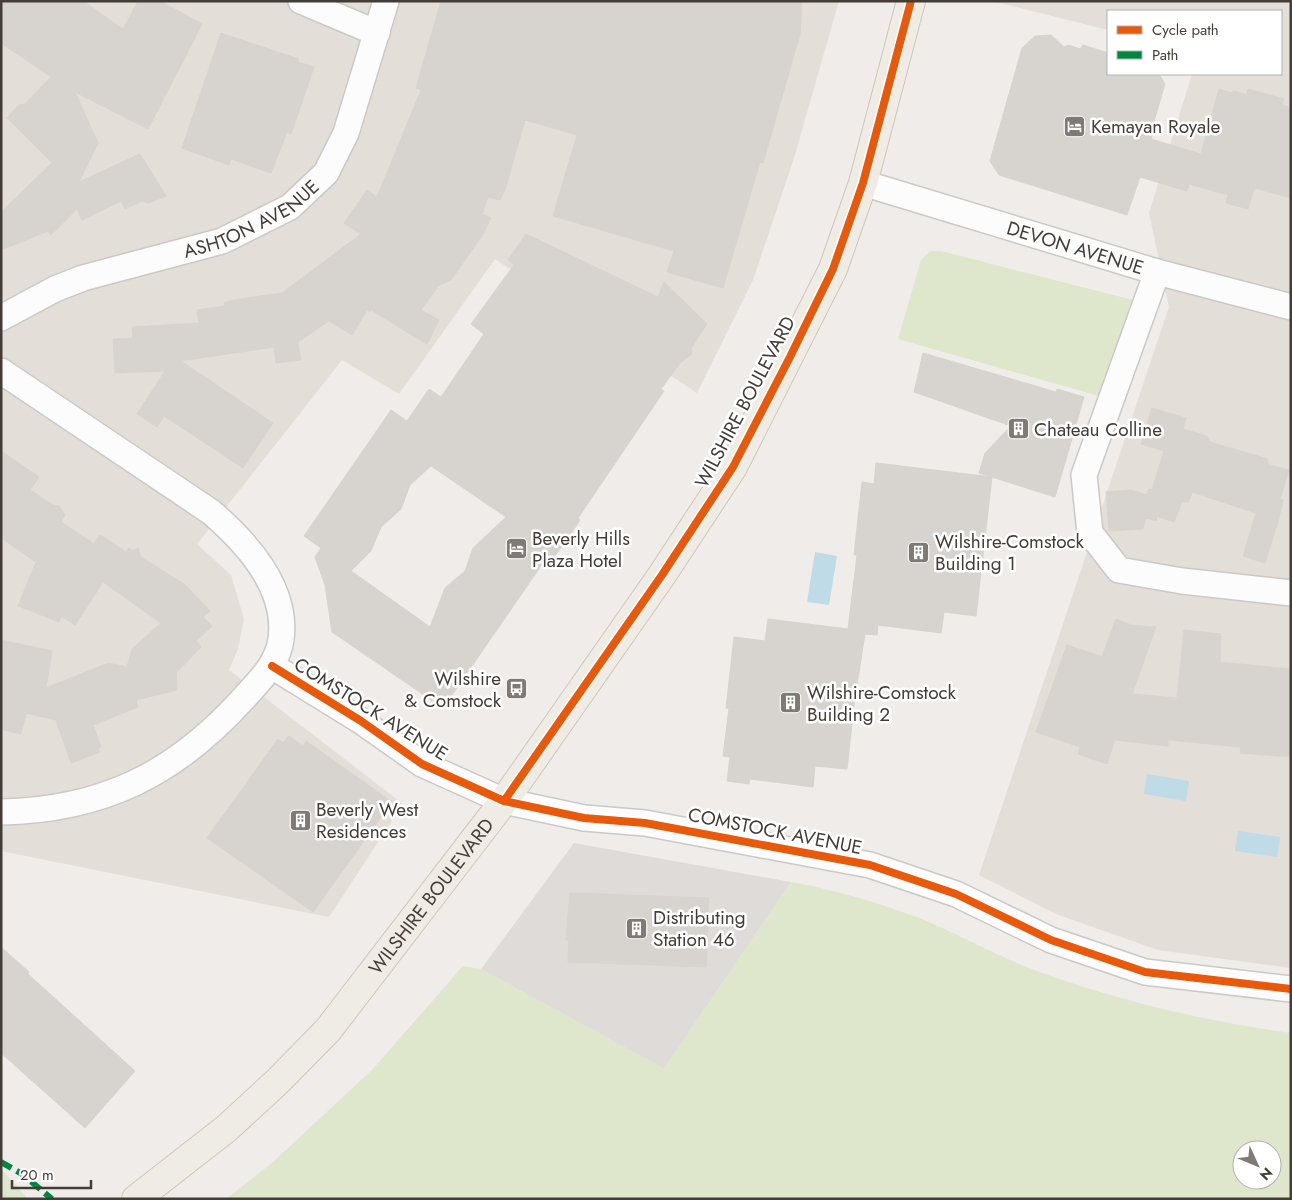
<svg xmlns="http://www.w3.org/2000/svg" width="1292" height="1200" font-family="Jost,sans-serif">
  <style>
    .residential { fill: #e3ded8 }
    .industrial { fill: #dfdbd8 }
    .green { fill: #dee6cc; fill-rule: evenodd }
    .water { fill: #bfdbe8 }
    .building { fill: #d7d4d0; stroke: #d7d3cf; fill-rule: evenodd }
    .lines { fill: none; stroke-linecap: round; stroke-linejoin: round }
    .street-casing { stroke: #cbc9c6; stroke-width: 28 }
    .primary-casing { stroke: #cfc6b9; stroke-width: 30 }
    .street { stroke: #fdfcfc; stroke-width: 25 }
    .primary { stroke: #efebe5; stroke-width: 28 }
    .quiet { stroke: #00873e; stroke-width: 6; stroke-dasharray: 12 6; stroke-linecap: butt }
    .cycleway-casing { stroke: #fff; stroke-width: 11 }
    .cycleway { stroke: #e8590c; stroke-width: 8 }
    .labels { text-anchor: middle; dominant-baseline: central; stroke-width: 5; stroke-linejoin: round; paint-order: stroke }
    .poi-label { font-size: 19px; fill: #443d37; stroke: #fff; text-anchor: start }
    .street-label { font-size: 19px; fill: #443d37; stroke: #fff }
  </style>
  <rect width="100%" height="100%" fill="#efece9"/>
  <g class="residential">
    <path d="M1,1H839L794,158L753,280L697,393L495,259L399,394L342,360L197,544L231,575L244,619L238,649L229,670L403,804L329,917L1,851Z"/>
    <path d="M992,1H1291V968L1158,950L1056,914L979,875L1169,307L1149,213L1192,74H1281V11H1108V30Z"/>
  </g>
  <path class="industrial" d="M574,843L791,882L664,1069L481,969Z"/>
  <g class="green">
    <path d="M930,251H941L1133,300L1103,397L898,339L921,260Z"/>
    <path d="M791,882C835,890 877,902 919,918C959,934 996,956 1037,971C1118,1001 1205,1021 1291,1033V1199H226L272,1163L373,1069L463,966L481,969L664,1068ZM1242,1150H1272V1180H1242Z"/>
    <path d="M1,1169L28,1199H1Z"/>
  </g>
  <g class="water">
    <path d="M815,552L837,556L829,605L807,602Z"/>
    <path d="M1147,774L1189,781L1186,801L1144,794Z"/>
    <path d="M1238,831L1280,837L1277,857L1235,851Z"/>
  </g>
  <g class="building">
    <path d="M1,1H83L123,29L138,1H160L202,24L148,129L75,92L98,143L79,182L140,154L166,196L149,203L142,201L125,209L121,201L82,220L77,209L51,235L48,231L1,250V212L52,163L7,118L19,105L25,104L51,77L1,43Z"/>
    <path d="M441,1H802L800,34L763,163L760,162L723,288L667,272L674,251L553,216L577,135L525,120L505,190L500,200L488,197L482,214L491,218L482,236L451,280L438,286L421,310L439,320L427,344L371,310L370,312L367,310L352,335L329,321L298,342L301,360L276,363L274,347L181,361L273,423L243,468L164,416L157,427L137,414L165,371L115,373L113,339L133,338L132,327L199,323L197,310L225,306L224,303L233,300L282,293L361,234L344,223L367,190L377,197L421,90L416,88Z"/>
    <path d="M221,33L299,59L298,62L314,67L291,134L287,132L271,173L231,159L229,165L182,148Z"/>
    <path d="M1051,35L1064,47L1068,45L1080,49L1083,45L1108,53V74H1159L1165,84L1152,128H1154L1151,139L1201,154L1219,89L1231,93L1234,91L1246,95L1248,89L1284,99L1282,105L1291,108V198L1254,188L1248,209L1226,203L1228,195L1189,184L1187,191L1140,177L1127,215L999,175L990,161L1022,48L1035,36Z"/>
    <path d="M526,234L658,297L664,282L707,324L691,348L692,354L680,363L661,389L664,391L578,518L580,520L572,532L548,566L543,563L443,708L332,632L325,585L315,557L321,548L304,536L391,410L407,421L429,389L441,397L484,334L471,324L514,265L508,260ZM431,466L506,517L473,548L465,571L445,588L430,627L351,571L371,551L381,527L401,509L410,485Z"/>
    <path d="M923,353L1056,392L1057,389L1084,397L1055,497L979,473L985,453L1011,426L914,392Z"/>
    <path d="M1152,408L1186,418L1183,429L1207,436L1210,442L1268,459L1267,464L1289,470L1280,499L1283,500L1278,522L1265,563L1243,556L1256,513L1192,492L1189,502H1182L1174,522L1157,516L1156,521L1146,518L1143,529L1109,531L1106,492L1131,490L1147,495L1149,489L1152,490L1164,451L1141,444Z"/>
    <path d="M1,451L39,477L30,490L53,505L59,506L65,515L61,522L94,544L100,535L126,552L129,548L133,551L138,548L141,557L184,584L210,611L203,617L212,626L196,641L201,647L176,673L177,690L136,700L138,707L93,725L101,747L98,748L100,752L71,763L56,720L26,713L21,734L1,729V640L52,651L46,688L108,663L127,667L132,649L161,623L103,582L75,625L61,616L59,622L18,606L36,562L1,538Z"/>
    <path d="M876,463L992,477L976,616L944,612L941,633L878,625L877,635L865,634L855,697L847,769L815,766L813,787L750,779L749,784L727,781L730,757L723,756L729,708H726L734,637L765,641L768,619L848,629L857,555H854L862,482L874,484Z"/>
    <path d="M1116,619L1131,625L1156,627L1132,694L1177,698L1184,630L1221,634L1220,662L1291,669V757L1240,753L1241,747L1168,740V746L1115,740L1107,764L1078,754L1080,747L1036,732L1067,645L1102,657Z"/>
    <path d="M289,736L303,746L306,741L392,802L313,912L207,838L278,739L283,743Z"/>
    <path d="M570,893L709,898L706,967L568,962L569,940H566Z"/>
    <path d="M1,947L29,972L28,974L135,1071L85,1128L1,1053Z"/>
  </g>
  <g class="lines">
    <defs>
      <g id="street">
        <path d="M301,1L377,33"/>
        <path id="s1" d="M863,183L1157,272L1291,307"/>
        <path d="M1157,272L1084,475L1090,533L1119,570L1182,581L1291,593"/>
        <path id="s2" d="M1,318L55,289L83,278L222,241L290,207L326,173L346,133L386,1"/>
        <path d="M1,371L211,512C246,542 288,588 281,639C278,664 259,681 243,699C175,774 103,810 1,812"/>
        <path d="M272,666L361,721L422,764L504,801L584,818L645,823L870,865L956,894L1051,940L1145,972L1291,989"/>
      </g>
      <g id="primary">
        <path id="s3" d="M136,1199L227,1128L278,1081L328,1030L504,801L662,575L733,467L833,269L863,183L911,1"/>
      </g>
    </defs>
    <use href="#street" class="street-casing"/>
    <use href="#primary" class="primary-casing"/>
    <use href="#street" class="street"/>
    <use href="#primary" class="primary"/>
    <path class="quiet" d="M1,1162L22,1174L52,1199"/>
    <defs>
      <g id="cycleway">
        <path d="M272,666L361,721L422,764L504,801L584,818L645,823L870,865L956,894L1051,940L1145,972L1291,989"/>
        <path d="M504,801L662,575L733,467L790,357L833,269L863,183L911,1"/>
      </g>
    </defs>
    <use href="#cycleway" class="cycleway-casing"/>
    <use href="#cycleway" class="cycleway"/>
  </g>
  <defs>
    <symbol id="hotel-square" viewBox="-11 -11 22 22"><rect x="-9" y="-9" width="18" height="18" rx="4" fill="#807a75" stroke="#fff"/><path d="M-6-4.5h1.5V1H6V5H4.5V3h-9V5H-6ZM-4 0a1.8 1.8 0 1 1 3.6 0ZM.5 0V-2.5h3Q6-2.5 6 0Z" fill="#fff"/></symbol>
    <symbol id="building-square" viewBox="-11 -11 22 22"><rect x="-9" y="-9" width="18" height="18" rx="4" fill="#807a75" stroke="#fff"/><path d="M-4-6H4V6H1V3H-1V6H-4ZM-2.5-4.3h1.7v1.8h-1.7ZM.8-4.3h1.7v1.8H.8ZM-2.5-1h1.7V.8h-1.7ZM.8-1h1.7V.8H.8Z" fill="#fff"/></symbol>
    <symbol id="bus-square" viewBox="-11 -11 22 22"><rect x="-9" y="-9" width="18" height="18" rx="4" fill="#807a75" stroke="#fff"/><path d="M-5-6H5V4H4V6H2V4H-2V6H-4V4H-5ZM-3.5-4V0h7V-4ZM-3.5 1.2v1.5H-2V1.2ZM2 1.2v1.5H3.5V1.2Z" fill="#fff"/></symbol>
  </defs>
  <g fill-rule="evenodd">
    <use href="#hotel-square" x="1062" y="114" width="25" height="25"/>
    <use href="#building-square" x="1006" y="416" width="25" height="25"/>
    <use href="#hotel-square" x="504" y="536" width="25" height="25"/>
    <use href="#building-square" x="906" y="540" width="25" height="25"/>
    <use href="#bus-square" x="504" y="676" width="25" height="25"/>
    <use href="#building-square" x="778" y="690" width="25" height="25"/>
    <use href="#building-square" x="288" y="808" width="25" height="25"/>
    <use href="#building-square" x="624" y="916" width="25" height="25"/>
  </g>
  <g class="labels">
    <g class="poi-label">
      <text x="1091" y="126">Kemayan Royale</text>
      <text x="1034" y="429">Chateau Colline</text>
      <text x="532" y="538">Beverly Hills<tspan x="532" dy="22">Plaza Hotel</tspan></text>
      <text x="935" y="541">Wilshire-Comstock<tspan x="935" dy="22">Building 1</tspan></text>
      <text x="501" y="678" text-anchor="end">Wilshire<tspan x="501" dy="22">&amp; Comstock</tspan></text>
      <text x="807" y="692">Wilshire-Comstock<tspan x="807" dy="22">Building 2</tspan></text>
      <text x="316" y="809">Beverly West<tspan x="316" dy="22">Residences</tspan></text>
      <text x="653" y="917">Distributing<tspan x="653" dy="22">Station 46</tspan></text>
    </g>
    <g class="street-label">
      <text stroke="none"><textPath href="#s2" startOffset="271">ASHTON AVENUE</textPath></text>
      <text stroke="none"><textPath href="#s1" startOffset="222">DEVON AVENUE</textPath></text>
      <text transform="translate(745 402) rotate(-62)">WILSHIRE BOULEVARD</text>
      <text transform="translate(371 709) rotate(32)">COMSTOCK AVENUE</text>
      <text transform="translate(775 831) rotate(11)">COMSTOCK AVENUE</text>
      <text stroke="none"><textPath href="#s3" startOffset="425">WILSHIRE BOULEVARD</textPath></text>
    </g>
  </g>
  <rect width="1292" height="1200" fill="none" stroke="#443d37" stroke-width="5"/>
  <rect x="1107" y="10" width="175" height="65" fill="#ffffff" stroke="#b4b1af"/>
  <rect x="1117" y="26" width="25" height="8" fill="#e8590c" stroke="#b4b1af"/>
  <text x="1152" y="35" font-size="15" fill="#443d37">Cycle path</text>
  <rect x="1117" y="51" width="25" height="8" fill="#00873e" stroke="#b4b1af"/>
  <text x="1152" y="60" font-size="15" fill="#443d37">Path</text>
  <g transform="translate(1257 1165) rotate(134)"><circle r="24" fill="#ffffff" stroke="#b4b1af"/>
  <path d="M0-4L9 19L0 12L-9 19Z" fill="#807a75"/>
  <text y="-8" font-size="14" font-weight="bold" text-anchor="middle" fill="#443d37">N</text>
  </g>
  <path d="M12 1180v8h79v-8" fill="none" stroke="#443d37" stroke-width="2.5"/>
  <text x="20" y="1180" font-size="15" fill="#443d37" stroke="#ffffff" stroke-width="4" paint-order="stroke">20 m</text>
</svg>
